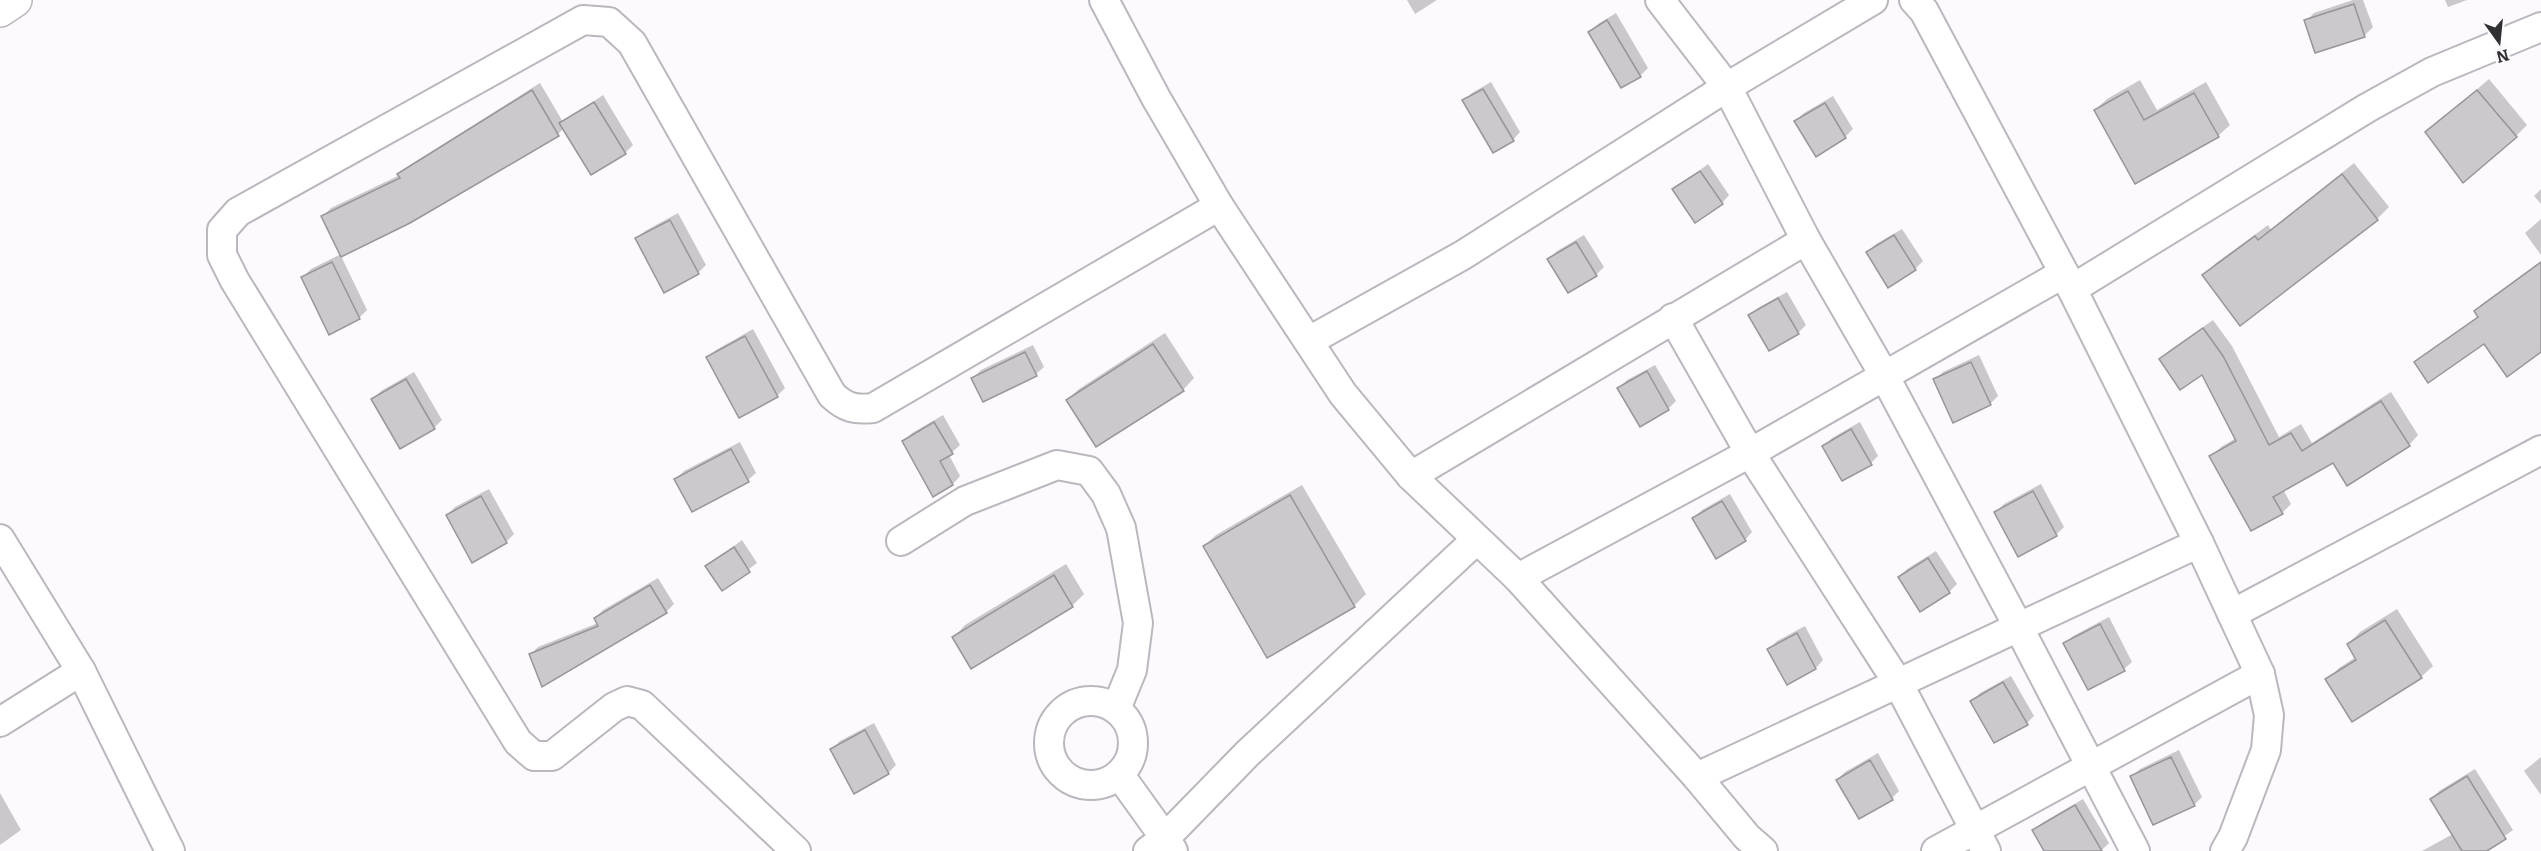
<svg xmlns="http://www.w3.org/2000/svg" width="2541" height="851" font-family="Bitter,serif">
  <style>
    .shadow { fill: #0003 }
    .building { fill: #ccc8ce; stroke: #989499; stroke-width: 1.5 }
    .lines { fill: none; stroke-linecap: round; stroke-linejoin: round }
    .minor-casing { stroke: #bbb7bd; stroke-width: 32 }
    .primary-casing { stroke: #bbb7bd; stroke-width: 36 }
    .minor { stroke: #fff; stroke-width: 28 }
    .primary { stroke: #fff; stroke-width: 33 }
  </style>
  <rect width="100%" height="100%" fill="#fdfaff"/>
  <g class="shadow">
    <path d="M1407,0H1437L1415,14Z"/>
    <path d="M2353,0H2363L2373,27L2365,35L2316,51L2306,21L2314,13Z"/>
    <path d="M2445,0H2467L2448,7Z"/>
    <path d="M1616,13L1648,68L1640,76L1590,32L1598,24Z"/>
    <path d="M2489,79L2527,125L2516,136L2427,132Z"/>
    <path d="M2140,80L2157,110L2206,82L2230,125L2218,136L2095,110L2107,99Z"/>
    <path d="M1491,82L1520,132L1513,140L1464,101L1472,93Z"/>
    <path d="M540,83L563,122L603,95L633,145L625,153L591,173L564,128L558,134L409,222L341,256L367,310L359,318L303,277L311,269L341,254L323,216L331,208L400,175L407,167Z"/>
    <path d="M1833,96L1853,129L1845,137L1796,121L1804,113Z"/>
    <path d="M2354,163L2389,207L2377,219L2240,323L2204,275L2216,263L2268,225L2271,230Z"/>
    <path d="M1708,164L1729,195L1722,203L1674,190Z"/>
    <path d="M2541,189V204L2534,196Z"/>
    <path d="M678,213L706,265L698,273L637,239L645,231Z"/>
    <path d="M2541,219V255L2525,233Z"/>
    <path d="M1902,229L1923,261L1915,269L1868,252L1876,244Z"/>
    <path d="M1584,235L1604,267L1596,275L1549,259L1557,251Z"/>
    <path d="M2541,262V350L2484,342L2416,362L2479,316L2476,311L2482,304Z"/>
    <path d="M1787,292L1806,325L1798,333L1750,315L1758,308Z"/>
    <path d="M2213,320L2232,346L2279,437L2301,424L2312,443L2391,392L2418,435L2409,445L2333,461L2283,489L2291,504L2282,513L2211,457L2221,447L2236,438L2202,373L2161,359L2170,350Z"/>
    <path d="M753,329L785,388L777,396L708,358L716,350Z"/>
    <path d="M1165,333L1194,378L1183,390L1067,400L1079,389Z"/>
    <path d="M1033,345L1044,367L1036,374L973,378L981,370Z"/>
    <path d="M1979,355L1998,396L1990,404L1935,380L1943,372Z"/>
    <path d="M1655,365L1676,401L1668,409L1619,388L1627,380Z"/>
    <path d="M414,372L442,420L434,428L373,399L381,391Z"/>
    <path d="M943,415L960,445L949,455L960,476L953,484L904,441L912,433Z"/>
    <path d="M1860,422L1878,456L1871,463L1824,446L1832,438Z"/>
    <path d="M740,442L756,473L748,480L693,510L676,479L684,471Z"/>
    <path d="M2041,484L2064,527L2056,535L1996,512L2004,504Z"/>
    <path d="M1302,485L1366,594L1354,606L1204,546L1216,535Z"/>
    <path d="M489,489L514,534L506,542L447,515L455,507Z"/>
    <path d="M1730,494L1752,532L1745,540L1694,518L1702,510Z"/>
    <path d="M742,540L757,563L722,589L707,566Z"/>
    <path d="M1936,551L1957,584L1949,592L1899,577L1907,569Z"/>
    <path d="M1066,564L1084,594L1072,606L972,667L954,637L965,625Z"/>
    <path d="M658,578L674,604L666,612L530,655L538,647L598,623L595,618L603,610Z"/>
    <path d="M2397,609L2433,666L2421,677L2327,680L2339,668L2356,657L2348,644L2360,632Z"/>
    <path d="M2109,617L2132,662L2124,669L2065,644L2073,636Z"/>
    <path d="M1805,626L1823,660L1816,668L1788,683L1769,649L1777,641Z"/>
    <path d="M2011,676L2034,716L2027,723L1972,701L1980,693Z"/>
    <path d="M874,723L896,765L888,773L832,749L840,741Z"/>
    <path d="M2179,750L2202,797L2194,805L2132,777L2140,769Z"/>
    <path d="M1878,753L1899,791L1892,798L1837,780L1845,772Z"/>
    <path d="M2541,757V795L2524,771Z"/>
    <path d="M2475,769L2513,830L2484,851H2422L2453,834L2432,799L2439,791Z"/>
    <path d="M0,793L21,830L0,845Z"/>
    <path d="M2083,799L2109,843L2101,851H2046L2034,831L2042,823Z"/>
  </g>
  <g class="building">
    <path d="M2354,4L2365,37L2315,53L2304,20Z"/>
    <path d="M1607,20L1641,77L1621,88L1588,32Z"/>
    <path d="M1483,89L1514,141L1493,153L1462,100Z"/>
    <path d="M532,90L559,136L410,223L341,257L321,216L400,178L397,174Z"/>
    <path d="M2477,90L2517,137L2463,183L2425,132Z"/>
    <path d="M2128,91L2144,120L2194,93L2219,137L2135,184L2094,110Z"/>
    <path d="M594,102L626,154L591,175L559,123Z"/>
    <path d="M1825,103L1846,138L1816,157L1794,121Z"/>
    <path d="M1700,171L1723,204L1695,223L1672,189Z"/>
    <path d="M2342,174L2378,220L2240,326L2202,275L2255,236L2258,240Z"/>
    <path d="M670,220L699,274L664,293L635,238Z"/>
    <path d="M1894,235L1916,270L1888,288L1866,252Z"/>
    <path d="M1576,242L1597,276L1568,293L1547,259Z"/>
    <path d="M332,262L360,319L329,335L301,277Z"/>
    <path d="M2541,262V352L2507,377L2484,344L2428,383L2414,362L2478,317L2474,311Z"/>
    <path d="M1778,298L1799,334L1769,351L1748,315Z"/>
    <path d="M2203,328L2223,356L2269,445L2291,433L2302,451L2381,401L2410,446L2347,486L2333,463L2273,497L2283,514L2251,531L2209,456L2236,441L2202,375L2180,390L2159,359Z"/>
    <path d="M745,336L778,397L739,418L706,357Z"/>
    <path d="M1153,344L1184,391L1096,447L1066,400Z"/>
    <path d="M1025,352L1037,376L983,402L971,378Z"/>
    <path d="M1971,362L1991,405L1953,423L1933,379Z"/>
    <path d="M1647,371L1669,410L1640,427L1617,388Z"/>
    <path d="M406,379L435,429L400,449L371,399Z"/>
    <path d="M934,422L953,454L940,461L953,485L933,497L902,441Z"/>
    <path d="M1851,429L1872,465L1842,481L1822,446Z"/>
    <path d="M731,449L749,482L692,512L674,479Z"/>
    <path d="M2033,491L2057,536L2018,557L1994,512Z"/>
    <path d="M1290,495L1355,607L1267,658L1203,546Z"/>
    <path d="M481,496L507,543L472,563L446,515Z"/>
    <path d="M1722,501L1746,541L1716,559L1692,518Z"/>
    <path d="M734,547L750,572L722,591L705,566Z"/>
    <path d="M1928,558L1950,593L1920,612L1898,577Z"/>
    <path d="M1054,575L1073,607L971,669L952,637Z"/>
    <path d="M650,585L667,613L542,687L529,654L598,626L594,618Z"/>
    <path d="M2385,620L2422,678L2352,722L2325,679L2356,660L2347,644Z"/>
    <path d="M2100,624L2125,671L2088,690L2063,643Z"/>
    <path d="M1797,633L1816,669L1787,685L1767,649Z"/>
    <path d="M2003,682L2028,725L1994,743L1970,701Z"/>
    <path d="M865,730L889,774L854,794L830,749Z"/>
    <path d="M2171,757L2195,806L2153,825L2130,776Z"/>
    <path d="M1870,760L1893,800L1859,819L1836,780Z"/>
    <path d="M2467,776L2506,839L2487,851H2462L2430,799Z"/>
    <path d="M2075,805L2102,851H2044L2032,830Z"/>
  </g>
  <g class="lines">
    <defs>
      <g id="minor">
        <path d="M1104,0L1156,98L1219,206L1343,394L1411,476L1518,578L1697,777L1747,837L1763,851"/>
        <path d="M1873,0L1727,87L1806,240L1884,375L2019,628L2135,851"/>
        <path d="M1914,0L1924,11L2064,273L2199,543L2260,674L2269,715L2266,750L2233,837L2225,851"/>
        <path d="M2072,289L2367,108L2432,72L2541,27"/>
        <path d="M1673,318L1750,453L1898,683L1986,851"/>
        <path d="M1309,341L1463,255L1727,87L1660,0"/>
        <path d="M1411,476L1806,240"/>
        <path d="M0,539L81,671L170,851"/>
        <path d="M901,541L965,501L1057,465L1089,471L1106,494L1121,528L1138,623L1132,670L1116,709"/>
        <path d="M1518,578L1750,453L2064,273"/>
        <path d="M2232,614L2541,450"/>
        <circle cx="1091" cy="743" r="42"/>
        <path d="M0,722L81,671"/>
        <path d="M1119,774L1165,838L1148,851"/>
        <path d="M1697,777L2199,543"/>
        <path d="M796,851L642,705L627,701L614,707L552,756H534L518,742L235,281L222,255V230L238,212L583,20L609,22L632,43L832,395C846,408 855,410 873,408L1219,206"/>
        <path d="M1173,851L1165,838L1247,754L1476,540"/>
        <path d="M1936,851L2260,674"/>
      </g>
      <path id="primary" d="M0,10L15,0"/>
    </defs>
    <use href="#minor" class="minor-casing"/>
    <use href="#primary" class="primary-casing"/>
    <use href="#minor" class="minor"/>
    <use href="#primary" class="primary"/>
  </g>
  <g transform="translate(2499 42) rotate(165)" stroke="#fdfaff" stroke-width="4.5" paint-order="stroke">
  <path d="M0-4.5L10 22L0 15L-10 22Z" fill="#302f31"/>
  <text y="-9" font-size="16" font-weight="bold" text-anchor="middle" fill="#302f31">N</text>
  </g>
</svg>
